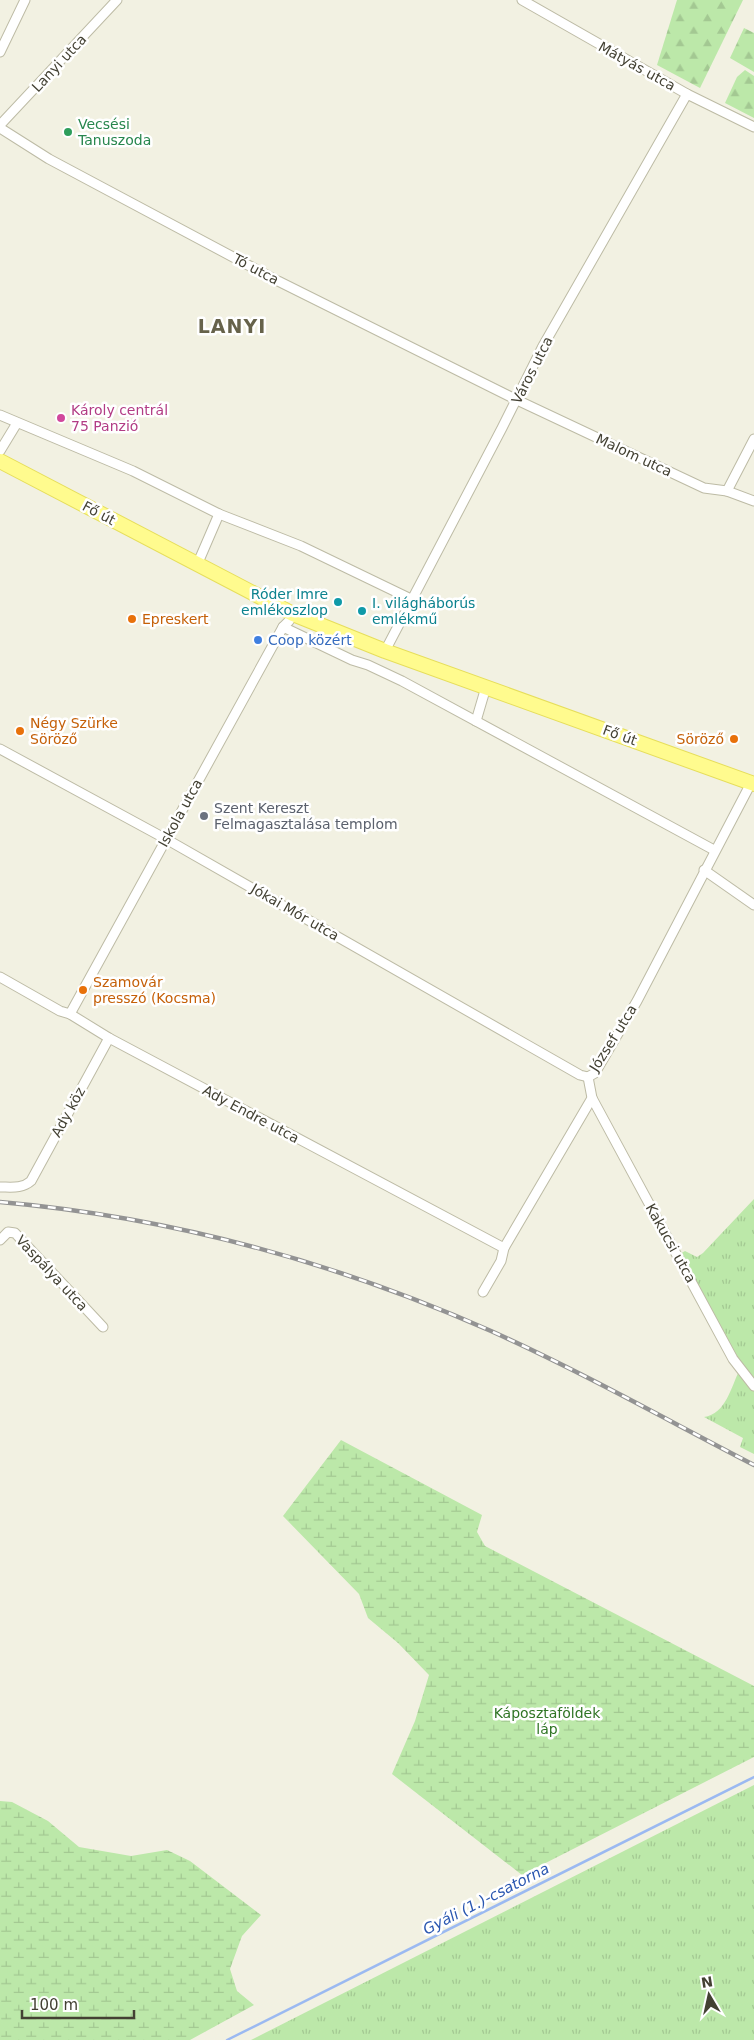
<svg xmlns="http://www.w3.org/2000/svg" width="754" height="2040" font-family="'DejaVu Sans',sans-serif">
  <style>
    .grass { fill: url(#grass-tufts) }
    .forest { fill: url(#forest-firs) }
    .wetland { fill: url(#wetland-marsh) }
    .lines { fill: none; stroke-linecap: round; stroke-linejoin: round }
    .stream { stroke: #9bb9f1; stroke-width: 2.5 }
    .minor-casing { stroke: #bdbba5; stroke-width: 11 }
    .primary-casing { stroke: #e6de5c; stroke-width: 16 }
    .minor { stroke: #fff; stroke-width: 9 }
    .primary { stroke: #fffb8e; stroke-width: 14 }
    .rail-casing { stroke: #939393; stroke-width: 4.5 }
    .rail { stroke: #fff; stroke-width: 2.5; stroke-dasharray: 8; stroke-linecap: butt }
    .leisure-dot { fill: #2e9e5b; stroke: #fff; stroke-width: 2 }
    .hotel-dot { fill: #d1479c; stroke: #fff; stroke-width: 2 }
    .culture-dot { fill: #0f9aa8; stroke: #fff; stroke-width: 2 }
    .food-dot { fill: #e8710a; stroke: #fff; stroke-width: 2 }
    .shop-dot { fill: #3f7fe0; stroke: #fff; stroke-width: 2 }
    .worship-dot { fill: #6b7280; stroke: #fff; stroke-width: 2 }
    .labels { text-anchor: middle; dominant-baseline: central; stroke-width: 5; stroke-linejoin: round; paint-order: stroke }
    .street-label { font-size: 14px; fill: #434133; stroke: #fff }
    .leisure-label { font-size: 14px; fill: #27864d; stroke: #fff; text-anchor: start }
    .hotel-label { font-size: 14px; fill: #b23c85; stroke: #fff; text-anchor: start }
    .culture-label { font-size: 14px; fill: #0d838f; stroke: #fff; text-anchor: end }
    .food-label { font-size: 14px; fill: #c56008; stroke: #fff; text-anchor: start }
    .shop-label { font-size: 14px; fill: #366cbe; stroke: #fff; text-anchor: start }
    .worship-label { font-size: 14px; fill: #5b616d; stroke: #fff; text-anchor: start }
    .park-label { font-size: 14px; fill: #307525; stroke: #fff }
    .water-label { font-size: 15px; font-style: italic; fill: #2a57b0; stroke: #fff }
    .district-label { font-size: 19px; font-weight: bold; letter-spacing: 1px; fill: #66624a; stroke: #fff }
  </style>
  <defs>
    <pattern id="grass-tufts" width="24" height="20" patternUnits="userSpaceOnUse" patternTransform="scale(1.25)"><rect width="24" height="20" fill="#bce8a9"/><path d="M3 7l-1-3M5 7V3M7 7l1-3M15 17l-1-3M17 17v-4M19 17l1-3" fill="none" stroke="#a3c892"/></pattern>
    <pattern id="forest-firs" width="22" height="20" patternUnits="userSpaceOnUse" patternTransform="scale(1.25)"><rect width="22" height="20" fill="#bce8a9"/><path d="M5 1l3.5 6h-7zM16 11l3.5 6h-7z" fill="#a3c892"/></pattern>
    <pattern id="wetland-marsh" width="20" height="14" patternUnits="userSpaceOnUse" patternTransform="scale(1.25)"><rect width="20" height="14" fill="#bce8a9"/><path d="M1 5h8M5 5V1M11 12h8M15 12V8" fill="none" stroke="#a3c892"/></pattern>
  </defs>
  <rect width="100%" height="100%" fill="#f2f1e2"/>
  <g class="grass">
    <path d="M754,1199V1454L740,1447L743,1438L704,1417C726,1414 731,1387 740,1369L678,1255L685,1251L697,1257L703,1253Z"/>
    <path d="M754,1785V2040H251Z"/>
  </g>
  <g class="forest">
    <path d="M677,0H743L700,88L657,65Z"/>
    <path d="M744,28L754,33V72L730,58Z"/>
    <path d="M745,70L754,76V118L725,103L737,77Z"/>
  </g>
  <g class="wetland">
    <path d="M341,1440L482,1515L477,1532L485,1546L754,1686V1757L522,1875L392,1774L415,1721L429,1675L398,1643L368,1618L359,1594L283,1516Z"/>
    <path d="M0,1801L12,1802L48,1821L79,1847L131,1856L167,1850L190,1861L261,1915L242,1936L230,1969L237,1991L254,2005L190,2040H0Z"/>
  </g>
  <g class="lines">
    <path class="stream" d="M227,2040L754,1777"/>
    <defs>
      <g id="minor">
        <path d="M522,0L687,94L754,127"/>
        <path d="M0,52L25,0"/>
        <path d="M0,125L117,0"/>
        <path d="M0,128L49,159L278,281L517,400L704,488L727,491L754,501"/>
        <path d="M0,415L133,471L219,514L301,546L413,600"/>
        <path d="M0,451L17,423"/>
        <path d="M727,491L754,439"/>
        <path d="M197,565L219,514"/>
        <path d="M283,627L352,660L368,665L402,681L714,850"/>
        <path d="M385,651L502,428L543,346L687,94"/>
        <path d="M476,721L486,687"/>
        <path d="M0,749L166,839L580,1075L588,1077"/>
        <path d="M704,870L754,905"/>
        <path d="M0,977L60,1011L70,1014L109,1038L504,1248"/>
        <path d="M70,1014L283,627L289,621L293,614"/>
        <path d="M592,1098L733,1359L754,1386"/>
        <path d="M0,1187C11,1187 22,1189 31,1181L109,1038"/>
        <path d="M0,1240L8,1232L15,1233L103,1327"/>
        <path d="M483,1292L501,1261L504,1248L592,1098L588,1077L595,1073L637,1001L751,783"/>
      </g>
      <path id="primary" d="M0,461L293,614L385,651L754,784"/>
    </defs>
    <use href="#minor" class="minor-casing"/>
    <use href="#primary" class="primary-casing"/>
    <use href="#minor" class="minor"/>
    <use href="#primary" class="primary"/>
    <defs>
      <path id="rail" d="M0,1202C170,1217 335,1262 491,1331C580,1371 667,1420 754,1465"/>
    </defs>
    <use href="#rail" class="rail-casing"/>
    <use href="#rail" class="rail"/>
  </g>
  <circle class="leisure-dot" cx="68" cy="132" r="5"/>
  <circle class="hotel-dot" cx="61" cy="418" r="5"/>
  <g class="culture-dot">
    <circle cx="338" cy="602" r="5"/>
    <circle cx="362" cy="611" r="5"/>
  </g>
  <g class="food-dot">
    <circle cx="132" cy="619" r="5"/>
    <circle cx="20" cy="731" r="5"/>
    <circle cx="734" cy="739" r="5"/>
    <circle cx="83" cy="990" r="5"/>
  </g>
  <circle class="shop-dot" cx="258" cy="640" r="5"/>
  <circle class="worship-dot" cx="204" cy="816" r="5"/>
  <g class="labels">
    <g class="street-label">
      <text transform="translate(59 63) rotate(-47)">Lanyi utca</text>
      <text transform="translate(637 66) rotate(29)">Mátyás utca</text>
      <text transform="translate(256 269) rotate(28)">Tó utca</text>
      <text transform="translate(532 370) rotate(-63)">Város utca</text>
      <text transform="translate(634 455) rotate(25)">Malom utca</text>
      <text transform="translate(99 513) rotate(28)">Fő út</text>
      <text transform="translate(620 735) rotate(20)">Fő út</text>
      <text transform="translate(180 813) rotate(-61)">Iskola utca</text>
      <text transform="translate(295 912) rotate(30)">Jókai Mór utca</text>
      <text transform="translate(613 1038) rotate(-58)">József utca</text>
      <text transform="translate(68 1112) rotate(-61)">Ady köz</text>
      <text transform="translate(251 1114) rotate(28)">Ady Endre utca</text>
      <text transform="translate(671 1243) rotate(61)">Kakucsi utca</text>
      <text transform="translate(52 1273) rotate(47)">Vaspálya utca</text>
    </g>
    <g class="leisure-label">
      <text x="78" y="124">Vecsési<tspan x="78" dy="16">Tanuszoda</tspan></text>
    </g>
    <g class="hotel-label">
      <text x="71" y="410">Károly centrál<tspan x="71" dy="16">75 Panzió</tspan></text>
    </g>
    <g class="culture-label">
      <text x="328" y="594">Róder Imre<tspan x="328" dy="16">emlékoszlop</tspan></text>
      <text x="372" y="603" text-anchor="start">I. világháborús<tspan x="372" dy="16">emlékmű</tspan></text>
    </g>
    <g class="food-label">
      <text x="142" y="619">Epreskert</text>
      <text x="30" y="723">Négy Szürke<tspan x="30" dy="16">Söröző</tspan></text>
      <text x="724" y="739" text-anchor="end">Söröző</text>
      <text x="93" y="982">Szamovár<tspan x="93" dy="16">presszó (Kocsma)</tspan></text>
    </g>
    <g class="shop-label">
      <text x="268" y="640">Coop közért</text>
    </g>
    <g class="worship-label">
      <text x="214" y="808">Szent Kereszt<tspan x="214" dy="16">Felmagasztalása templom</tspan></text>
    </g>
    <g class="park-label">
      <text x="547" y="1713">Káposztaföldek<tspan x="547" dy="16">láp</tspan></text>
    </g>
    <g class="water-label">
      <text transform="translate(486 1899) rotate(-27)">Gyáli (1.)-csatorna</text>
    </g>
    <g class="district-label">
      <text x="232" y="326">LANYI</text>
    </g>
  </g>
  <g transform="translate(709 1995) rotate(351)" stroke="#ffffff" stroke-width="4" paint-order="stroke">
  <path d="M0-4L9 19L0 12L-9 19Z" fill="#434133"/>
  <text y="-8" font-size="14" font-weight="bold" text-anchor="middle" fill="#434133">N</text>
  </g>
  <path d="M22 2010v8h112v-8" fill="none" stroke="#434133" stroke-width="2.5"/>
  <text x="30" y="2010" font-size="15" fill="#434133" stroke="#ffffff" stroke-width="4" paint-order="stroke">100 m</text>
</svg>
